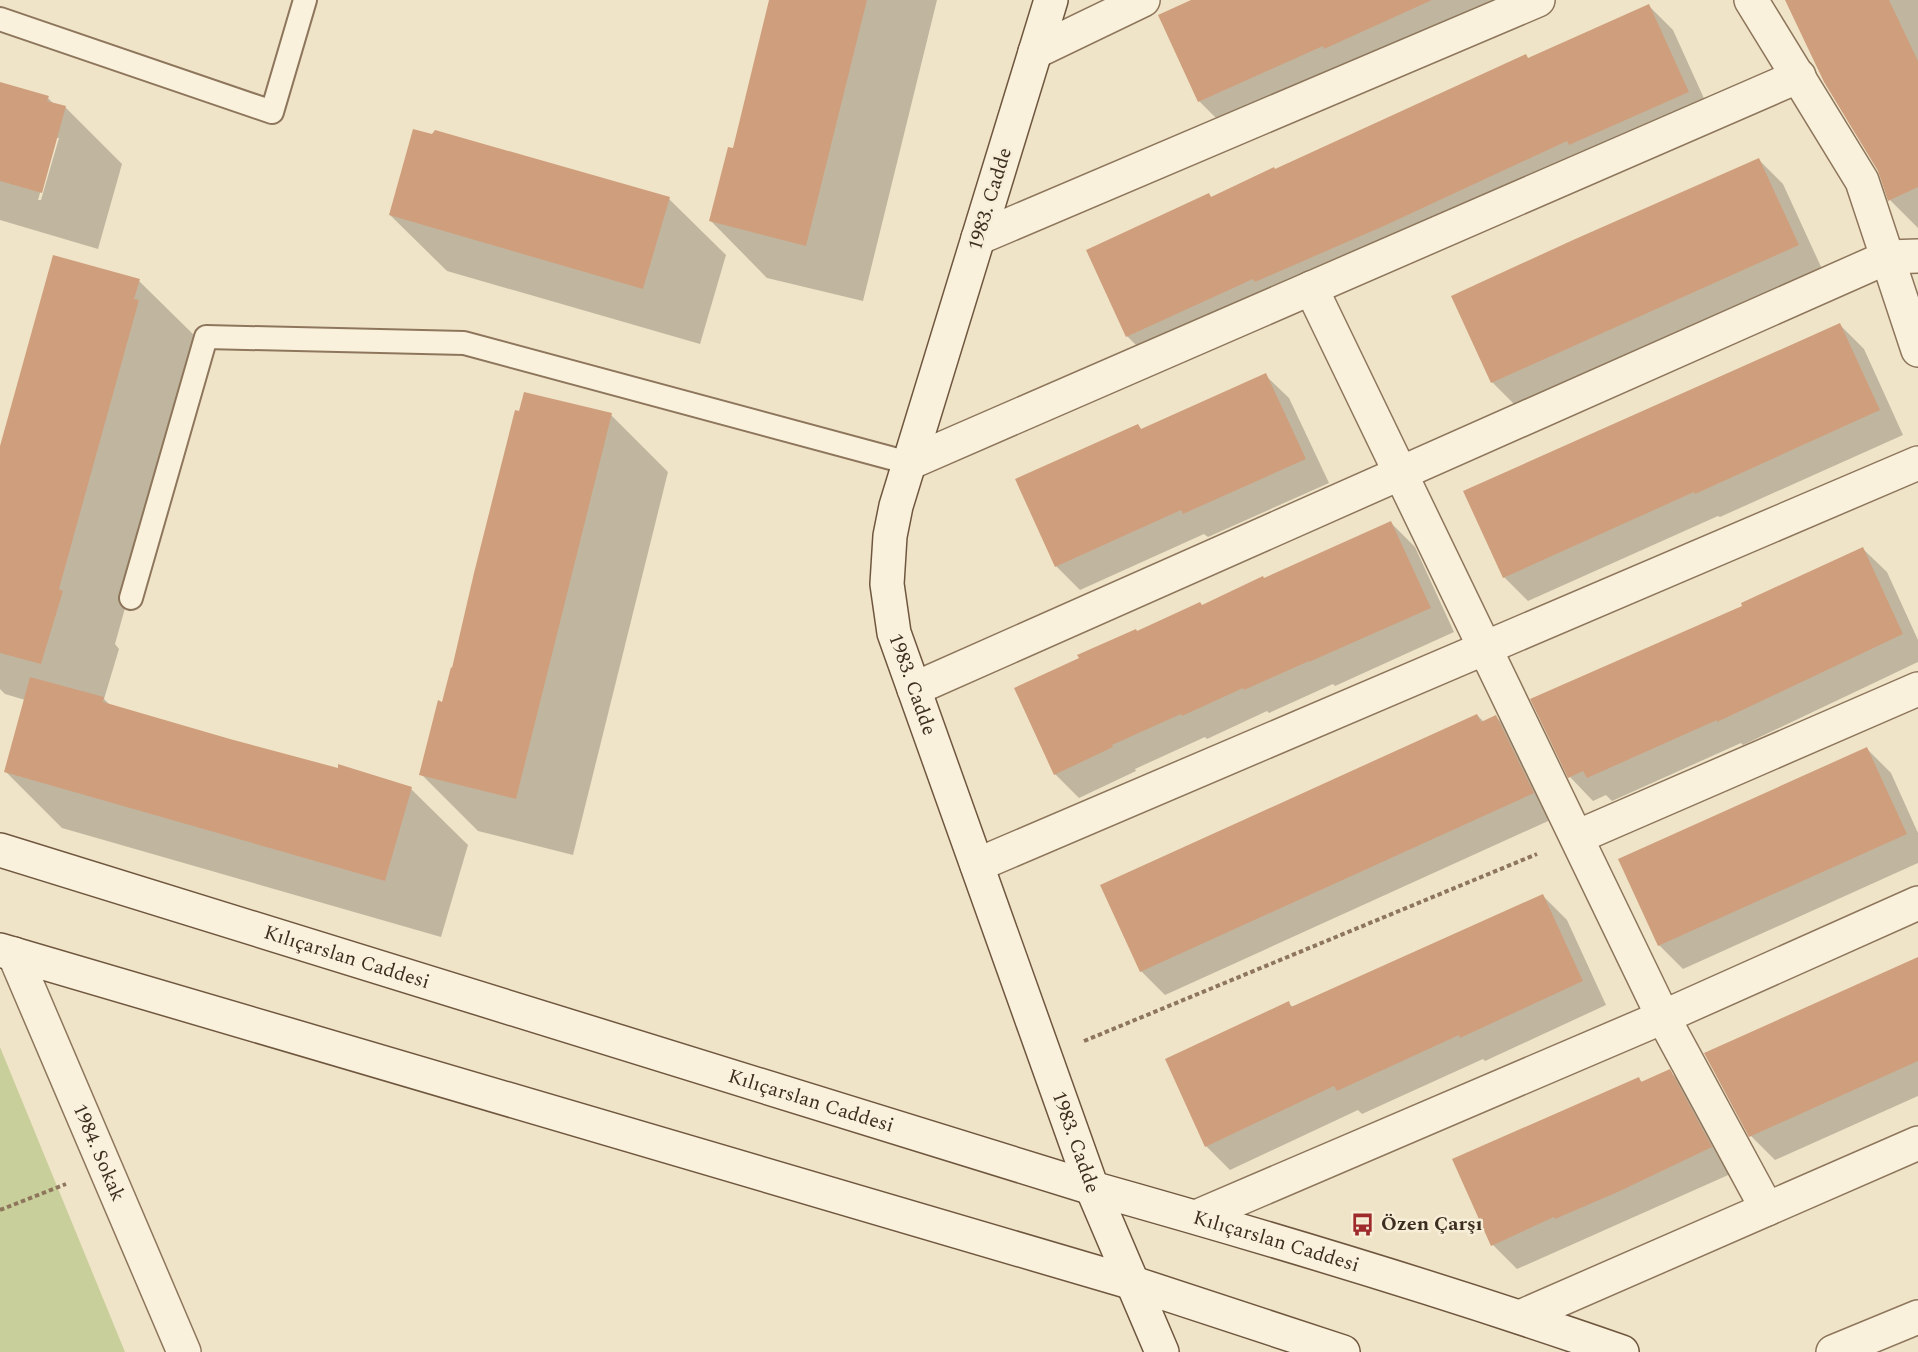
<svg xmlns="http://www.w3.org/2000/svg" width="1918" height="1352" font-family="Spectral,serif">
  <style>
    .green { fill: #c9cf9b }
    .shadow { fill: #0003; fill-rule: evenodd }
    .building { fill: #cf9f7d }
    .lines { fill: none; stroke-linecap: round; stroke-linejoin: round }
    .lane-casing { stroke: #8d765c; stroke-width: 26 }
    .street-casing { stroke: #8d765c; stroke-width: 36 }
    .secondary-casing { stroke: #6f573f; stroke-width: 36 }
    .path { stroke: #8d765c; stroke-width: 4; stroke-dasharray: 4.5 3; stroke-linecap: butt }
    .lane { stroke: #faf1dc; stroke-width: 22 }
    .street { stroke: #faf1dc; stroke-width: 33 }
    .secondary { stroke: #faf1dc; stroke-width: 33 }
    .labels { text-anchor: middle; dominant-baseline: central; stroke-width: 5; stroke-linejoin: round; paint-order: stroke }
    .street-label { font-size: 20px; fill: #3d2e20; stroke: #f7eed8 }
    .poi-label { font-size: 20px; font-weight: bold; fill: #3d2e20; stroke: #f7eed8; text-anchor: start }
  </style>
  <rect width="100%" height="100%" fill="#f0e4c8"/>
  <path class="green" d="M0,1047L125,1352H0Z"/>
  <g class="shadow">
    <path d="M771,0H937L863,301L767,278L711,221L734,149Z"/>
    <path d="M1195,0H1511L1223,125L1199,101Z"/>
    <path d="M1787,0H1918V228L1890,200L1879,171Z"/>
    <path d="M1649,6L1673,30L1712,116L1151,360L1127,336L1209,195L1212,198L1276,171Z"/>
    <path d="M0,83L48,98L54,104L65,107L122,164L98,249L0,220ZM56,138H59L41,200H38Z"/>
    <path d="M1759,160L1783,184L1822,269L1516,406L1492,382Z"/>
    <path d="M669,199L726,255L700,344L447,271L390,215Z"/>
    <path d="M139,281L196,337L195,358L115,644L119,649L104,699L111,706L230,740L411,789L468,845L441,937L62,828L5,771L25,700L5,694L0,689V450Z"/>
    <path d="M1840,325L1864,349L1903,435L1720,517L1718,516L1528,601L1504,577Z"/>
    <path d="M1265,375L1289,398L1329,483L1208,537L1204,534L1080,590L1056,566L1138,426L1142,430Z"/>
    <path d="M611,415L668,472L573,855L478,831L421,774L444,703Z"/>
    <path d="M1391,523L1415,547L1454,632L1335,686L1333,684L1269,713L1267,711L1207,739L1205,737L1135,769L1136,771L1079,798L1055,774L1137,632L1265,580Z"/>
    <path d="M1863,549L1887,572L1918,640V662L1743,745L1741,743L1612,801L1606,795L1593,801L1570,777L1744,606Z"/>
    <path d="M1477,715L1484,722L1496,717L1520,741L1557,817L1165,995L1141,971Z"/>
    <path d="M1867,749L1891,773L1918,833V863L1683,969L1659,945Z"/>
    <path d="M1543,896L1567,920L1606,1005L1485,1061L1483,1059L1362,1114L1358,1110L1230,1170L1206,1146L1288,1003L1293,1007Z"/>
    <path d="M1918,959V1096L1775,1160L1751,1136L1706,1054Z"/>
    <path d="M1669,1071L1693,1094L1735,1172L1517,1269L1493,1245L1638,1078L1643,1083Z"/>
  </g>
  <g class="building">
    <path d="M769,0H867L806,246L709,221L728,147L733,148Z"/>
    <path d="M1191,0H1432L1324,49L1323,46L1198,102L1158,15Z"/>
    <path d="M1785,0H1889L1918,61V187L1888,201L1878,171L1824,82Z"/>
    <path d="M1649,4L1689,92L1569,145L1567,141L1386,225L1255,282L1253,279L1126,337L1086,250L1209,193L1211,197L1274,167L1275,169L1526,54L1528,58Z"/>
    <path d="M0,82L49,96L47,101L66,106L42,193L0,181Z"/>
    <path d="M413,129L432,134L435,130L670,197L643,289L389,215Z"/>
    <path d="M1759,158L1799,245L1491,383L1451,296L1573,240Z"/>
    <path d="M53,255L140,279L134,299L139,300L59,589L63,591L41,664L0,653V446Z"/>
    <path d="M1840,323L1880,410L1695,494L1694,492L1503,578L1463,491Z"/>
    <path d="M1266,373L1306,459L1183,514L1181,510L1055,567L1015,479L1138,424L1141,429Z"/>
    <path d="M524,392L612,413L516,799L419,775L438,700L442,702L451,667L452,668L474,573L515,410L519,411Z"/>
    <path d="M1391,521L1431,608L1309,662V661L1244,690L1243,688L1182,716L1181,714L1112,745L1113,747L1054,775L1014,688L1079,658L1077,655L1136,629L1137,631L1200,602L1202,605L1263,576L1264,578Z"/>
    <path d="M1863,547L1903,634L1717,722V720L1587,778L1583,771L1568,778L1530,699L1742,606L1741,603Z"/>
    <path d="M30,677L104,697L103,702L230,739L338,768V764L412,787L385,881L4,772Z"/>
    <path d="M1477,714L1481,722L1496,715L1534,793L1140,972L1100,885Z"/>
    <path d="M1867,747L1907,834L1658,946L1618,859Z"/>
    <path d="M1543,894L1583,981L1460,1038L1459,1035L1337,1091L1334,1086L1205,1147L1165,1059L1289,1001L1291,1007Z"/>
    <path d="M1918,957V1061L1749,1137L1704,1053Z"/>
    <path d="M1670,1069L1712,1147L1620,1191L1555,1219L1554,1217L1491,1246L1452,1159L1639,1077L1641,1082Z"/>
  </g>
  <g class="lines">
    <defs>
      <g id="lane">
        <path d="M0,19L272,112L305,0"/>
        <path d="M131,598L206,337L464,343L909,463"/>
      </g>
      <g id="street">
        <path d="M1751,0L1862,181L1918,350"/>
        <path d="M1035,52L1143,0"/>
        <path d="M978,238L1538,0"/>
        <path d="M1311,288L1663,1017L1767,1209"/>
        <path d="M909,463L1799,76"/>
        <path d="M914,689L1888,257L1918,256"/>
        <path d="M1577,837L1918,689"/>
        <path d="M977,865L1918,463"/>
        <path id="s1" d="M14,954L184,1352"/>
        <path d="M1196,1217L1663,1017L1918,903"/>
        <path d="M1520,1317L1918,1143"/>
        <path d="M1833,1352L1918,1317"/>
      </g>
      <g id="secondary">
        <path id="s2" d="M1051,0L896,506L890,536L887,584L894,633L1092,1188L1162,1352"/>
        <path id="s3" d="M0,850L1092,1188C1270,1238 1447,1291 1622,1352"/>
        <path d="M0,950L1133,1283L1343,1352"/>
      </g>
    </defs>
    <use href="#lane" class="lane-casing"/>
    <use href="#street" class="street-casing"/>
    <use href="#secondary" class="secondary-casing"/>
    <g class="path">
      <path d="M1084,1041L1537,854"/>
      <path d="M0,1210L66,1184"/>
    </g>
    <use href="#lane" class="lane"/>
    <use href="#street" class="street"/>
    <use href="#secondary" class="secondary"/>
  </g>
  <defs>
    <symbol id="bus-bare" viewBox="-9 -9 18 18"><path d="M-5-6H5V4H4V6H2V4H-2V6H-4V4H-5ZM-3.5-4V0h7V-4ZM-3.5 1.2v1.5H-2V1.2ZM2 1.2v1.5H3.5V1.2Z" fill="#9e2a2b" stroke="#f7eed8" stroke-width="2.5" paint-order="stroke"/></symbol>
  </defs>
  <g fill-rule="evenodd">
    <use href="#bus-bare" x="1346" y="1208" width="33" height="33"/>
  </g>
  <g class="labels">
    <g class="street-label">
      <text transform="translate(990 199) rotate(-73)">1983. Cadde</text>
      <text stroke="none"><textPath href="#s2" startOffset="712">1983. Cadde</textPath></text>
      <text stroke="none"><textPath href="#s3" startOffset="363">Kılıçarslan Caddesi</textPath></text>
      <text stroke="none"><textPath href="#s3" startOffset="849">Kılıçarslan Caddesi</textPath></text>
      <text stroke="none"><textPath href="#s2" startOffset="1198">1983. Cadde</textPath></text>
      <text stroke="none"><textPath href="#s1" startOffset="216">1984. Sokak</textPath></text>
      <text stroke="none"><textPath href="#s3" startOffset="1335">Kılıçarslan Caddesi</textPath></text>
    </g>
    <g class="poi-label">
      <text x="1381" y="1224">Özen Çarşı</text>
    </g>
  </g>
</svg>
